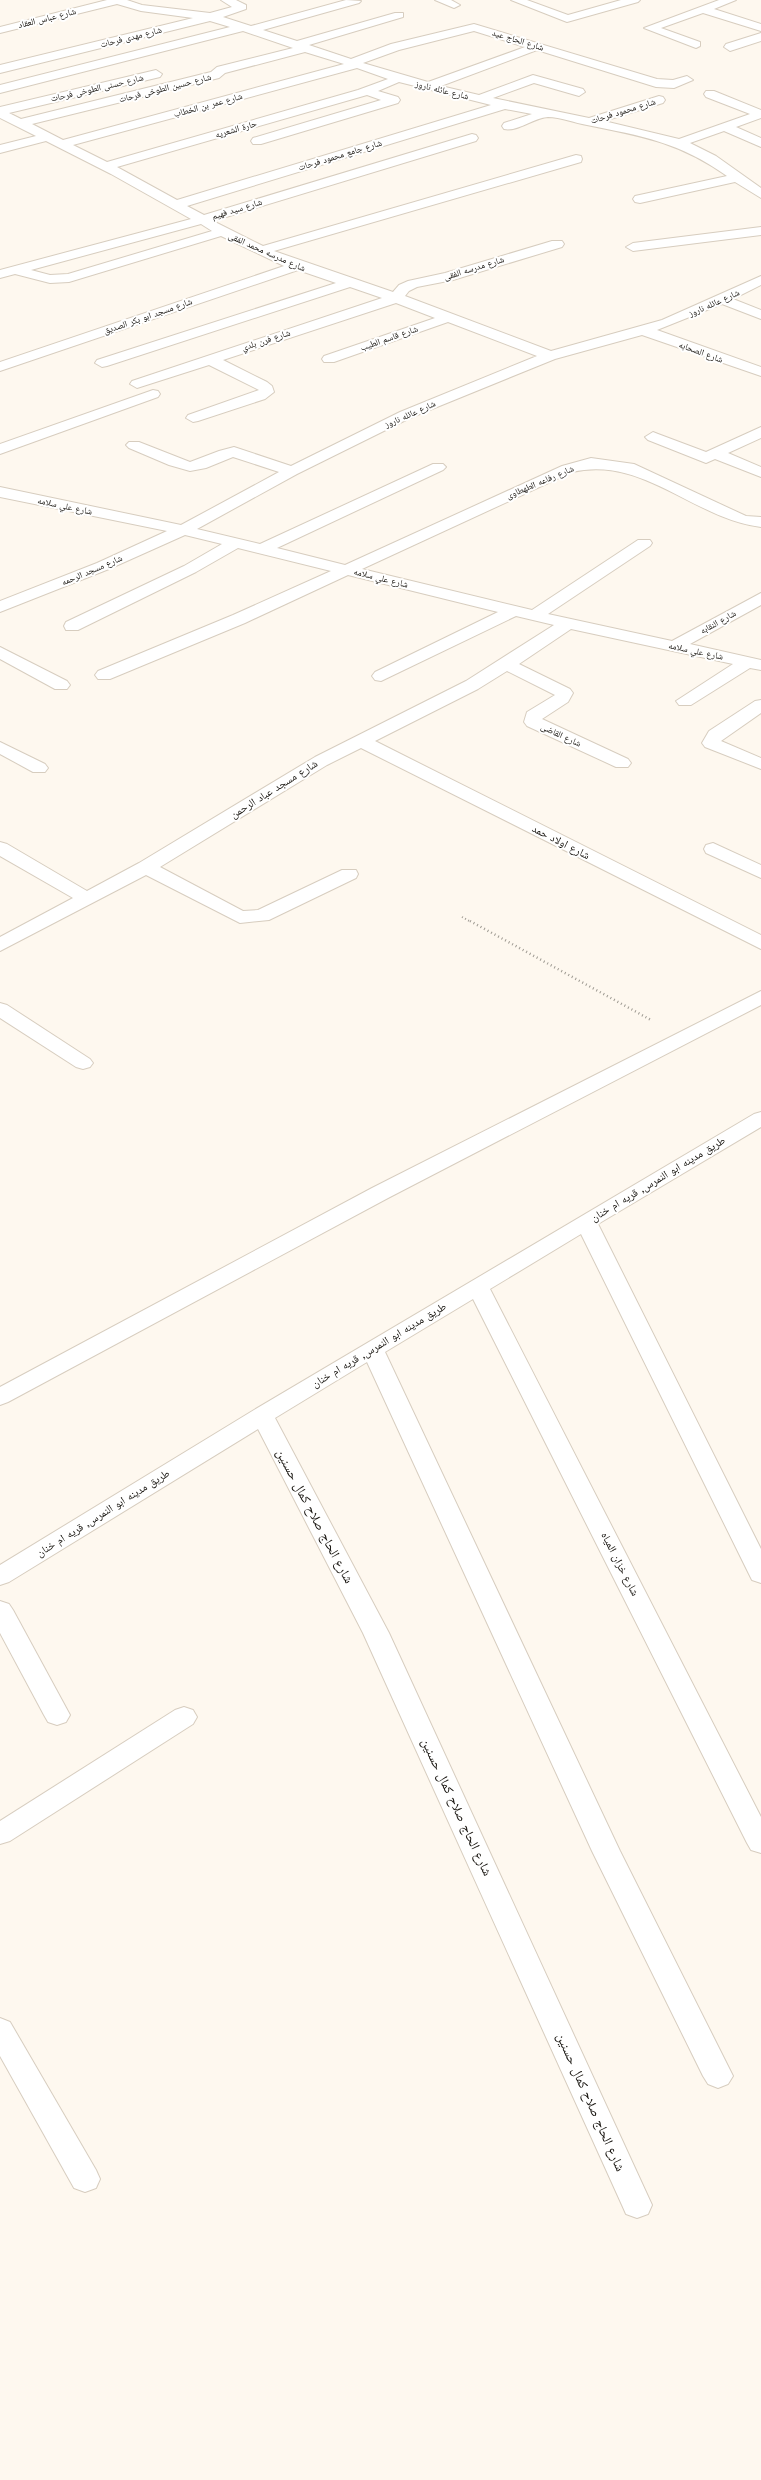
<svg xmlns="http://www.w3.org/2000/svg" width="761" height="2480" font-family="'Work Sans','Noto Naskh Arabic',sans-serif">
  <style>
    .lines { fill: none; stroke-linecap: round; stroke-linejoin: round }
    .minor-casing { stroke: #d7cdbf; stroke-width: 2 }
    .path-far1 { stroke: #9e9a92; stroke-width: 2; stroke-dasharray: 1 2.5; stroke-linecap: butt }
    .path { stroke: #9e9a92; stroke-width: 2.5; stroke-dasharray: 1 3; stroke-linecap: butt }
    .minor { fill: #fff; fill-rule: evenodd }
    .labels { text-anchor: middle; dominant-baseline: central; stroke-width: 4; stroke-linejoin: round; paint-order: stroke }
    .far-street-label { font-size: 9px; fill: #15120d; stroke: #fff }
    .street-label { font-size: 11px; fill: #15120d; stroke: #fff }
    .near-street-label { font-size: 13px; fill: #15120d; stroke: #fff }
  </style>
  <rect width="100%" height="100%" fill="#fef8ef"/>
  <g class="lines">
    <defs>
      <g id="minor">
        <path d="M107,0H127L142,5L210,13L232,7L221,0H236L246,5V9L223,17L251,26L346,0L361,1L359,3L263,30L297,41L395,13H403V17L309,45L351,59L391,44L474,24L657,79L673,80L687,76L693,80L674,88L656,87L537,50L441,86L479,95L533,75L583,89L585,92L579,96L534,83L493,98L589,118L659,96L663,97L665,100L663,103L604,121L679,139L750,114L706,97L704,94L706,91H714L761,110V118L736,127L761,138V147L724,131L690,143L716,156L761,188V198L735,182L640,203L635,202L633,199L635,196L727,176C679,142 642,136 587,125C575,123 560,117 548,117C533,118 518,132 504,129L502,126L504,123L532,114L505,109L187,206L204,215L472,134L476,135L478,138L476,141L213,221L263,246L576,155L581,156L582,159L581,162L274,251L393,292L399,285L408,281L445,273L552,241H562L564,244L562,247L453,280L417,287L409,291L405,296L551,351L662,320L761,276V285L733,299L761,310V319L722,304L657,330L761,367V376L642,335L555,359L410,418L297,474L197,529L260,544L433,464H443L446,467L443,470L277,548L345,565L562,466L591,458L634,464L746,516L761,517V527C694,519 643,455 572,472L362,569L532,610L638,540H650L652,543L650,546L548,614L672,641L761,593V605L690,644L761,660V670L750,668L691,705H679L676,701L733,664L571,629L519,664L570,689L573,693L568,702L542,719L628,759L631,763L628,767H616L527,726L524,722L527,712L555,695L507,671L478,689L375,741L761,935V949L361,748L327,765L160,867L243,911L258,910L342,870H356L358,874L356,878L269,920L240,923L146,875L0,951V937L73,898L0,856V842L7,844L87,891L139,863L315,757L466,681L554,625L516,616L381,681L375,680L372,676L375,672L498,612L348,575L245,623L110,679H98L95,675L98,671L233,615L331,571L238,548L196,572L78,630H66L64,626L66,622L184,566L222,544L185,535L109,569L0,612V601L97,563L167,531L0,497V487L181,525L279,472L233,457L206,468L190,471L169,465L129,448L126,445L129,442H139L190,462L219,451L234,447L291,466L400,412L537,356L448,322L334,362H324L322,359L324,356L435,318L396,303L223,360L267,382L272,386L274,392L265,399L198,421L193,422L186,418L188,415L259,390L209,365L137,388L130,384L132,381L382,298L350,287L107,366L102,367L95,363L97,360L336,283L298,270L0,371V362L284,266L221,236L69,282L50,283L15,274L0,278V270L191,219L111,174L46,141L0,153V145L36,136L0,118V107L156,70L162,74L160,77L9,113L21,119L211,72L217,67L293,48L243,31L0,93V85L230,27L210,21L0,73V65L193,18L141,11L117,4L0,33V27ZM474,31L525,47L428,82L363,63L399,50ZM305,52L344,64L63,140L32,124L219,78L225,73ZM357,68L388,79L358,90L107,162L73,145ZM399,82L491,105L177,200L117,167L367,95L381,100L253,138L251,141L253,144H261L398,103L400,100L398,97L378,91ZM201,224L212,231L68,274L50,275L31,270Z"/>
        <path d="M435,0H451L460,5L454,8Z"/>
        <path d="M511,0H527L568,15L621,0H640L638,2L567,22Z"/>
        <path d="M719,0H736L714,9L761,24V31L703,13L661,28L700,42V46L696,48L644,28Z"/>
        <path d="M761,33V41L730,51L724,47L726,44Z"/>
        <path d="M761,227V235L633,251L626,247L633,243Z"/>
        <path d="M153,390L158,391L160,394L158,397L0,454V444Z"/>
        <path d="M761,427V438L728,453L761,467V477L715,459L706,463L701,461L648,440L645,437L653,432L658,434L706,452Z"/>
        <path d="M0,647L67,681L70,685L67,689H55L0,659Z"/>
        <path d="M761,700V713L721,741L761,758V769L705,747L702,743L709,731L755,701Z"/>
        <path d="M0,742L45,764L48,768L45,772H33L0,754Z"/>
        <path d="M713,843L761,865V878L706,853L704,849L706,845Z"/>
        <path d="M761,991V1005L388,1198L8,1402L0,1405V1387L372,1188Z"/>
        <path d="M0,1003L7,1005L90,1059L93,1063L90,1067L83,1069L76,1067L0,1018Z"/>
        <path d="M761,1112V1127L598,1224L761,1549V1583L752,1580L749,1574L581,1234L490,1289L761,1817V1853L751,1850L747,1843L473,1299L385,1352L620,1851L733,2076L728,2084L718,2088L708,2084L703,2076L592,1851L367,1362L275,1418L389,1633L652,2205L648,2214L637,2218L626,2214L622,2205L363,1633L258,1429L9,1582L0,1585V1565L254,1410L754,1114Z"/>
        <path d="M0,1601L9,1604L13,1610L70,1715L66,1722L57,1725L48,1722L44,1715L0,1633Z"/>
        <path d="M184,1707L193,1710L197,1717L193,1724L10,1841L0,1844V1821L175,1710Z"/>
        <path d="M0,2018L10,2022L96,2170L100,2179L96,2188L85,2192L74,2188L0,2056Z"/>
      </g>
    </defs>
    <use href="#minor" class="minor-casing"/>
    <path class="path-far1" d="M462,917L471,922"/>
    <path class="path" d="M470,921L651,1020"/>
    <use href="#minor" class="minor"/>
  </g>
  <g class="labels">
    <g class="far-street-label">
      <text transform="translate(47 18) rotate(-14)">شارع عباس العقاد</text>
      <text transform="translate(131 37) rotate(-14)">شارع مهدى فرحات</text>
      <text transform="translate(518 40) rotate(17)">شارع الحاج عيد</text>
      <text transform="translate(97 88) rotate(-13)">شارع حسنى الطوخى فرحات</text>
      <text transform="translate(165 88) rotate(-14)">شارع حسين الطوخى فرحات</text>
      <text transform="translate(442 90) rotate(14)">شارع عائله ناروز</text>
      <text transform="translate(208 105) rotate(-15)">شارع عمر بن الخطاب</text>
      <text transform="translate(623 111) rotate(-17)">شارع محمود فرحات</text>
      <text transform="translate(236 129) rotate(-16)">حارة الشعريه</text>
      <text transform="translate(340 155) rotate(-17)">شارع جامع محمود فرحات</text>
      <text transform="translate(237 209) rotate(-17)">شارع سيد فهيم</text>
      <text transform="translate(267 252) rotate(24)">شارع مدرسه محمد الفقى</text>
      <text transform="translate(474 268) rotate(-17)">شارع مدرسه الفقى</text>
      <text transform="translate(714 303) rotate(-24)">شارع عائله ناروز</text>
      <text transform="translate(148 316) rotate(-19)">شارع مسجد ابو بكر الصديق</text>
      <text transform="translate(389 338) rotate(-19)">شارع قاسم الطيب</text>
      <text transform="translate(266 340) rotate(-18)">شارع فرن بلدي</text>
      <text transform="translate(701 352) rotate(20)">شارع الصحابه</text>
      <text transform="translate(410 414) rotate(-24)">شارع عائله ناروز</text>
      <text transform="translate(540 482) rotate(-23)">شارع رفاعه الطهطاوى</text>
      <text transform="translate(65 506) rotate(12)">شارع علي سلامه</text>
      <text transform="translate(92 570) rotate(-23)">شارع مسجد الرحمه</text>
      <text transform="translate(381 578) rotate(14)">شارع علي سلامه</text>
      <text transform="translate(718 622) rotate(-29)">شارع النقابه</text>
      <text transform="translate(696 651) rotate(12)">شارع علي سلامه</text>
      <text transform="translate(561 735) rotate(25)">شارع القاضى</text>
    </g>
    <g class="street-label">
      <text transform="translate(274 789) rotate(-32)">شارع مسجد عباد الرحمن</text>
      <text transform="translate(561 842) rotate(27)">شارع اولاد حمد</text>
      <text transform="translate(658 1179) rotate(-31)">طريق مدينه ابو النمرس, قريه ام خنان</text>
      <text transform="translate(379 1345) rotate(-31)">طريق مدينه ابو النمرس, قريه ام خنان</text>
      <text transform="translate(103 1513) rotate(-32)">طريق مدينه ابو النمرس, قريه ام خنان</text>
      <text transform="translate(620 1564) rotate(63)">شارع خزان المياه</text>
    </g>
    <g class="near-street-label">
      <text transform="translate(315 1516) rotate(62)">شارع الحاج صلاح كمال حسنين</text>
      <text transform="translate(457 1807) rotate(65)">شارع الحاج صلاح كمال حسنين</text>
      <text transform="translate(591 2102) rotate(66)">شارع الحاج صلاح كمال حسنين</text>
    </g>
  </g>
</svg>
